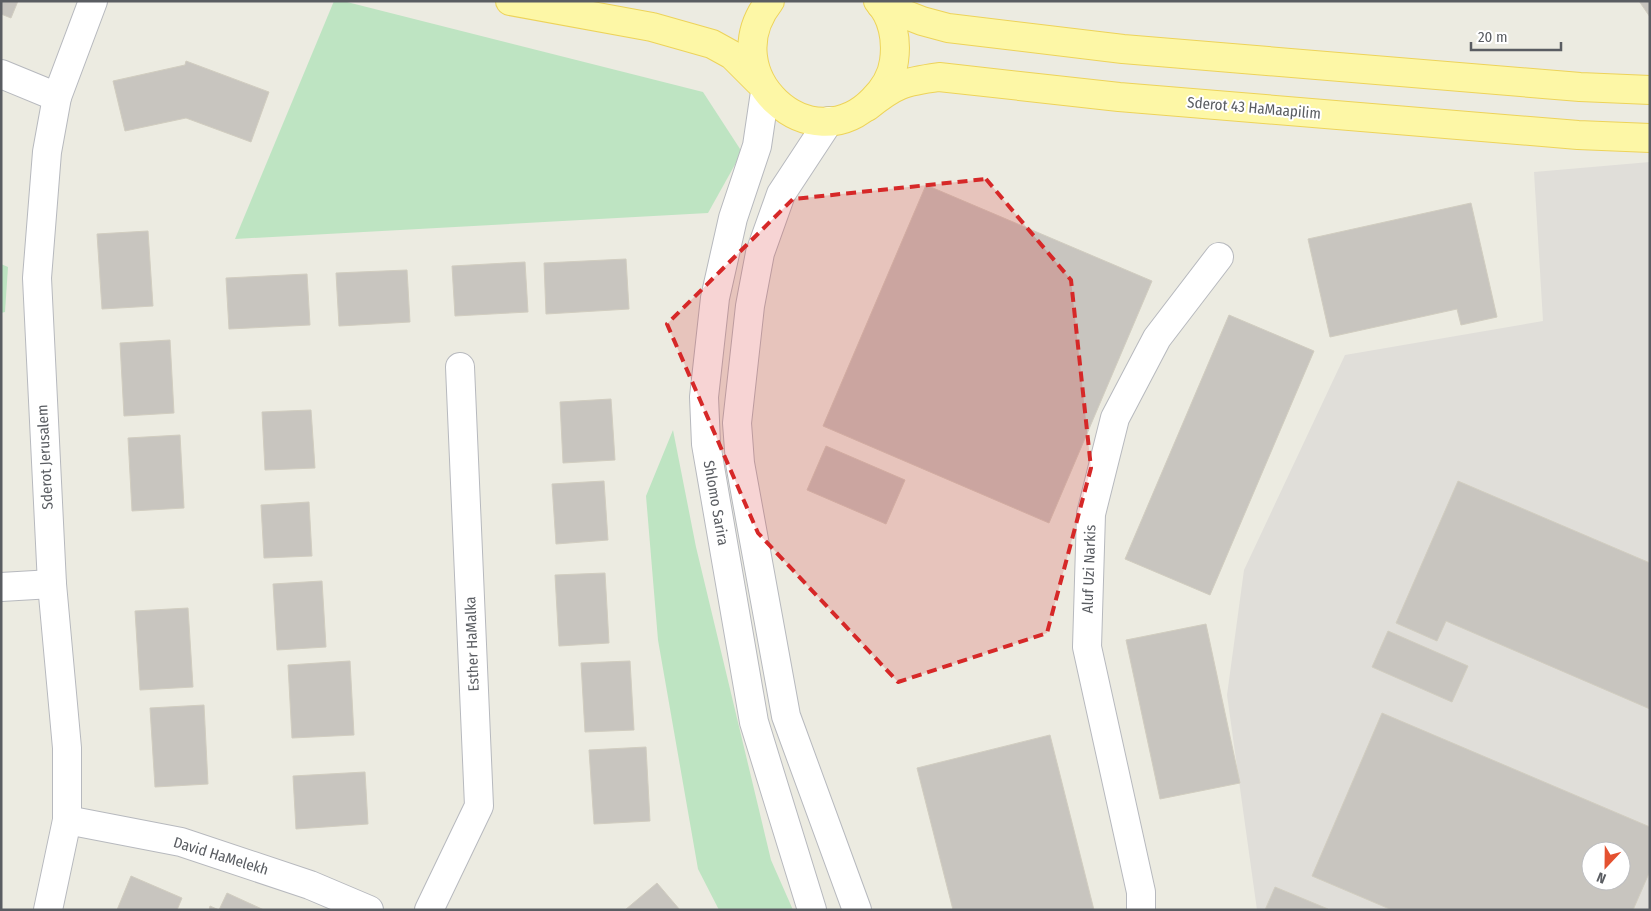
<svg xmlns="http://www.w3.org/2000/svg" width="1651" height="911" font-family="'Fira Sans Condensed',sans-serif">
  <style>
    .industrial { fill: #e0ded9; fill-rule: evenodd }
    .green { fill: #bee4c2 }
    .building { fill: #c8c5bf; stroke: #d1cdc0; fill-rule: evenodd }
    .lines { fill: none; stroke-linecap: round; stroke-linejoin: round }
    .minor-casing { stroke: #b7b9be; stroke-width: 30 }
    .major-casing { stroke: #edd35a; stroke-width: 30 }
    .minor { stroke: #fff; stroke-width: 28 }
    .major { stroke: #fdf7a6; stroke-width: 28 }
    .marked { fill: #d62828; fill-opacity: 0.2; stroke: #d62828; stroke-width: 4; stroke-dasharray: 10 6; stroke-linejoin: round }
    .labels { text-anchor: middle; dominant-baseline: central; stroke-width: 4; stroke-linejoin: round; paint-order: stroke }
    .street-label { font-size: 15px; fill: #5a5d62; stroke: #fff }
  </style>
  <rect width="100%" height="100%" fill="#ecebe1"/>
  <path class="industrial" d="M1650,162V910H1257L1227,695L1244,570L1345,355L1543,321L1534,172ZM1591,851H1621V881H1591Z"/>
  <g class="green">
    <path d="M334,1H343L703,92L742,152L708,213L235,239Z"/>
    <path d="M1,264L8,267L5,312L1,313Z"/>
    <path d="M673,430L696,547L771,860L793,910H719L698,869L658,640L646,496Z"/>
  </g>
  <g class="building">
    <path d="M1,1H18L11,18L1,14Z"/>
    <path d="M1639,1H1650V17Z"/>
    <path d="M186,61L269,92L251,142L186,118L125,131L113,81L185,65Z"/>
    <path d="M926,185L1152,281L1049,523L823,426Z"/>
    <path d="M1471,203L1497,317L1461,325L1457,309L1330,337L1308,239Z"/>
    <path d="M148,231L153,306L102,309L97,234Z"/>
    <path d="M626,259L629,309L546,314L544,263Z"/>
    <path d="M525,262L528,312L455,316L452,266Z"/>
    <path d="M407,270L410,322L339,326L336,273Z"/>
    <path d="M307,274L310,325L229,329L226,278Z"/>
    <path d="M1229,315L1314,351L1210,595L1125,559Z"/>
    <path d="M170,340L174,413L124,416L120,343Z"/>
    <path d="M611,399L615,460L563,463L560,402Z"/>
    <path d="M311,410L315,468L265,470L262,412Z"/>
    <path d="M180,435L184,508L132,511L128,438Z"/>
    <path d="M826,446L905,480L886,524L807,490Z"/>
    <path d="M604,481L608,540L556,544L552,484Z"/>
    <path d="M1458,481L1650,563V709L1446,621L1437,641L1396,623Z"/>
    <path d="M309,502L312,556L264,558L261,505Z"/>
    <path d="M605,573L609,643L559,646L555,575Z"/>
    <path d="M322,581L326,647L277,650L273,584Z"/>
    <path d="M188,608L193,687L140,690L135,611Z"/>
    <path d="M1206,624L1240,783L1160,799L1126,640Z"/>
    <path d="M1388,631L1468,666L1452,702L1372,667Z"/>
    <path d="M350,661L354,735L292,738L288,665Z"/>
    <path d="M630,661L634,730L585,732L581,663Z"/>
    <path d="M204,705L208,784L155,787L150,708Z"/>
    <path d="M1382,713L1650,827V871L1633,910H1392L1312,876ZM1591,851H1621V881H1591Z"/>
    <path d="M1050,735L1094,910H953L917,768Z"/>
    <path d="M646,747L650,821L594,824L589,750Z"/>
    <path d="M365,772L368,824L296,829L293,776Z"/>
    <path d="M131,876L182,898L177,910H117Z"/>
    <path d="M657,883L680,910H625Z"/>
    <path d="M1275,887L1328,909V910H1265Z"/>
    <path d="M227,893L264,910H209L210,906L219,910Z"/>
  </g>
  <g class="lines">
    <defs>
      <g id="minor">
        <path d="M1,74L57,97"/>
        <path d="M765,92L757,146L733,218L715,298L704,397L706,444L754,722L812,910"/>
        <path d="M829,121L781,194L760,253L750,306L737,423L740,463L786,716L857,910"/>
        <path d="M1,587L52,584"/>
        <path d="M67,820L181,842L310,885L369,910"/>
        <path d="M48,910L67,820V748L52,584L37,278L47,152L57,97L93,1"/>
        <path d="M429,910L479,806L460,367"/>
        <path d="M1141,910V892L1087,647L1091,514L1115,418L1157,338L1219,257"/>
      </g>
      <g id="major">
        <path d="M510,1L652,27L712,44L732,55L759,82"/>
        <path d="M770,1C712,74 811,164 873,100C884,89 892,77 894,61C897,40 893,17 878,1"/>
        <path d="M881,5L922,21L948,28L1123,49L1580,87L1650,90"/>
        <path d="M867,107C895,84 903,82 939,77L1119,97L1578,135L1650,138"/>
      </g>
    </defs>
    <use href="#minor" class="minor-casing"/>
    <use href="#major" class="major-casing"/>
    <use href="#minor" class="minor"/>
    <use href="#major" class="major"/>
  </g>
  <path class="marked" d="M986,179L1071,280L1091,468L1047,633L898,682L758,533L667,324L793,199Z"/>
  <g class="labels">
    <g class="street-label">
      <text transform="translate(1254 108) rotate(5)">Sderot 43 HaMaapilim</text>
      <text transform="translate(45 457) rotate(-93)">Sderot Jerusalem</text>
      <text transform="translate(716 503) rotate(80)">Shlomo Sarira</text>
      <text transform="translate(1089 569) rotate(-88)">Aluf Uzi Narkis</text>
      <text transform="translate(472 644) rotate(-92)">Esther HaMalka</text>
      <text transform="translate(221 856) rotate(17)">David HaMelekh</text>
    </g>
  </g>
  <rect width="1651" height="911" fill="none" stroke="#5a5d62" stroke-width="5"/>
  <g transform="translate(1606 866) rotate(202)"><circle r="24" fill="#ffffff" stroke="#bdbec0"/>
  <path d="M0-4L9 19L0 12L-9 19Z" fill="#e45130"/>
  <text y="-8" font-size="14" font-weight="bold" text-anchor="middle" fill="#5a5d62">N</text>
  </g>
  <path d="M1471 42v8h90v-8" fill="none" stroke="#5a5d62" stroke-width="2.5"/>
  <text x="1478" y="42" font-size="15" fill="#5a5d62" stroke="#ffffff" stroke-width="4" paint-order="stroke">20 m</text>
</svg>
